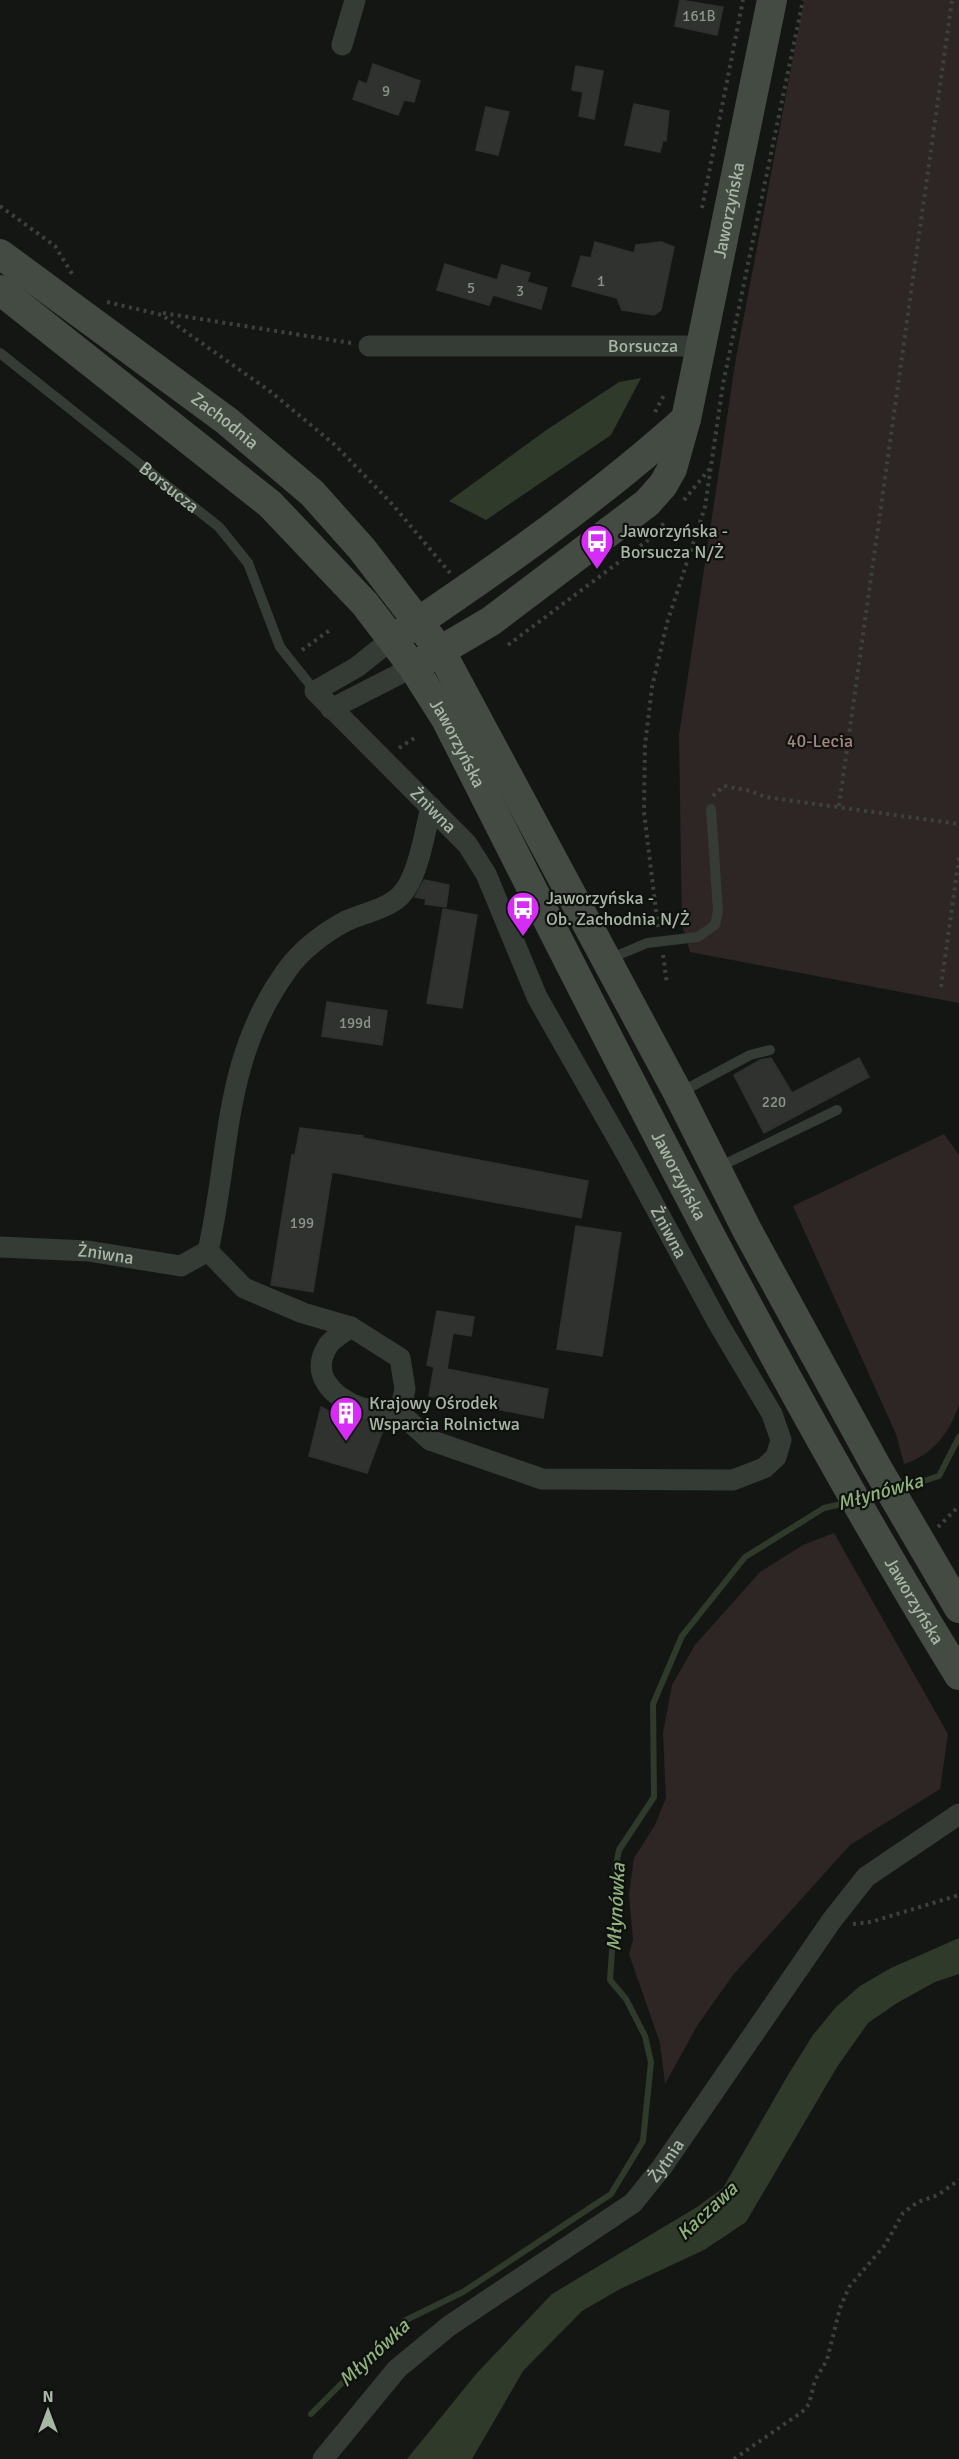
<svg xmlns="http://www.w3.org/2000/svg" width="959" height="2459" font-family="Signika,sans-serif">
  <style>
    .green { fill: #2e2624 }
    .water { fill: #303a2a }
    .lines { fill: none; stroke-linecap: round; stroke-linejoin: round }
    .stream { stroke: #303a2a; stroke-width: 6 }
    .building { fill: #2f322f; stroke: #2e322f; stroke-width: 1.5 }
    .path { stroke: #3c423b; stroke-width: 4; stroke-dasharray: 3 4.5; stroke-linecap: butt }
    .lane { stroke: #353b35; stroke-width: 10 }
    .street { stroke: #353b35; stroke-width: 21 }
    .secondary { stroke: #434b43; stroke-width: 30 }
    .labels { text-anchor: middle; dominant-baseline: central; stroke-width: 4.5; stroke-linejoin: round; paint-order: stroke }
    .number-label { font-size: 15px; fill: #8a9588 }
    .street-label { font-size: 18px; fill: #a8b6a5; stroke: #0f110f }
    .poi-label { font-size: 18px; fill: #a8b6a5; stroke: #0f110f; text-anchor: start }
    .park-label { font-size: 18px; fill: #a2857c; stroke: #0f110f }
    .water-label { font-size: 20px; font-style: italic; fill: #8fb27c; stroke: #0f110f }
  </style>
  <rect width="100%" height="100%" fill="#141614"/>
  <g class="green">
    <path d="M804,0H959V1003L690,952L682,925L679,735L736,358Z"/>
    <path d="M944,1134L959,1155V1404C951,1431 932,1456 904,1464L896,1434L793,1206Z"/>
    <path d="M834,1533L948,1734L940,1789L850,1845L733,1975L697,2026L665,2084L660,2043L629,1954L633,1940L629,1894L634,1858L655,1825L666,1798L663,1733L672,1685L695,1645L760,1572L803,1545Z"/>
  </g>
  <g class="water">
    <path d="M641,378L611,435L486,520L449,501L545,431L619,382Z"/>
    <path d="M959,1938V1974L935,1982L897,2003L868,2023L837,2067L746,2222L704,2250L620,2289L582,2311L523,2371L472,2459H407L477,2373L552,2294L697,2207L723,2188L788,2075L813,2035L836,2007L860,1986L891,1968Z"/>
  </g>
  <g class="lines">
    <g class="stream">
      <path d="M899,1489L939,1476L959,1437"/>
      <path d="M311,2414L404,2321L463,2292L611,2194L643,2141L651,2062L645,2036L626,1999L610,1980L612,1951L618,1927L615,1870L619,1850L654,1797L653,1704L682,1636L745,1557L824,1508L846,1503"/>
    </g>
  </g>
  <g class="building">
    <path d="M680,0L723,7L717,35L675,26Z"/>
    <path d="M373,64L420,81L414,102L404,100L398,115L353,99L359,81L367,84Z"/>
    <path d="M576,66L603,71L594,119L579,116L583,92L572,90Z"/>
    <path d="M634,104L669,111L666,141L663,140L660,152L625,145Z"/>
    <path d="M486,107L509,112L498,155L476,150Z"/>
    <path d="M595,242L634,253L636,245L661,242L674,247L661,310L654,315L622,310L617,298L572,286L581,256L591,258Z"/>
    <path d="M445,264L497,280L502,265L530,273L527,282L547,288L541,309L493,295L489,305L437,290Z"/>
    <path d="M424,880L449,885L446,907L425,904L426,899L415,897Z"/>
    <path d="M443,909L477,915L462,1008L427,1003Z"/>
    <path d="M327,1002L387,1011L382,1045L322,1036Z"/>
    <path d="M771,1058L792,1093L859,1058L869,1077L764,1133L734,1075L760,1060Z"/>
    <path d="M300,1128L363,1136V1138L588,1181L581,1218L332,1172L313,1292L271,1285L292,1155H295Z"/>
    <path d="M576,1226L621,1233L602,1356L557,1349Z"/>
    <path d="M437,1311L474,1317L471,1336L453,1333L447,1369L548,1389L543,1418L429,1396L434,1367L427,1365Z"/>
    <path d="M321,1407L340,1417L342,1413L381,1425L379,1429L383,1430L367,1473L309,1456Z"/>
  </g>
  <g class="lines">
    <g class="path">
      <path d="M0,206L55,246L74,277"/>
      <path d="M702,208L743,0"/>
      <path d="M107,302L162,315L271,392L335,445L393,505L450,573"/>
      <path d="M163,313L351,343"/>
      <path d="M655,412L664,395"/>
      <path d="M684,500L712,466"/>
      <path d="M508,645L651,538L664,523"/>
      <path d="M302,650L330,630"/>
      <path d="M399,748L416,737"/>
      <path d="M713,796L724,786L751,791L765,797L959,824"/>
      <path d="M839,806L952,0"/>
      <path d="M658,927L644,812L645,745L652,687L667,623L705,507L723,384L803,0"/>
      <path d="M663,955L667,984"/>
      <path d="M941,987L959,857"/>
      <path d="M938,1527L959,1506"/>
      <path d="M853,1924L871,1922L959,1895"/>
      <path d="M734,2459L802,2412L809,2404L815,2380L827,2360L840,2308L849,2287L885,2245L903,2213L918,2202L938,2195L959,2180"/>
    </g>
    <g class="lane">
      <path id="s1" d="M0,353L219,527L248,563L280,647L315,691"/>
      <path d="M609,959L647,943L698,937L715,925L718,911L711,809"/>
      <path d="M681,1092L750,1055L770,1050"/>
      <path d="M719,1167L837,1110"/>
    </g>
    <g class="street">
      <path d="M342,45L355,0"/>
      <path id="s2" d="M369,346H702"/>
      <path id="s3" d="M392,639L357,667L315,691L467,844L486,874L537,997L627,1155L718,1323L772,1414L781,1440L776,1457L764,1468L733,1480L542,1479L430,1440L400,1413L405,1389L400,1358L351,1327C344,1332 334,1338 329,1344C309,1373 331,1396 359,1407C371,1411 387,1411 400,1413"/>
      <path d="M331,709L413,667"/>
      <path id="s4" d="M0,1247L88,1251L181,1266L208,1251"/>
      <path d="M208,1251C231,1149 222,1060 287,970C301,950 325,932 346,921C363,913 387,909 400,896C418,879 425,831 431,807"/>
      <path d="M208,1251L244,1288L303,1313L351,1327"/>
      <path id="s5" d="M323,2459L397,2369L449,2326L633,2203L662,2167L832,1920L866,1877L959,1814"/>
    </g>
    <g class="secondary">
      <path id="s6" d="M0,254L227,421L312,493L362,549L441,652L678,1093L747,1230L876,1466L959,1608"/>
      <path id="s7" d="M0,290L270,504L365,604L413,667L446,719C610,1041 769,1367 959,1675"/>
      <path d="M402,633C500,567 598,498 686,419"/>
      <path id="s8" d="M423,661L491,621L647,503L663,485L672,469L686,419L772,0"/>
    </g>
  </g>
  <defs>
    <symbol id="bus-pin" viewBox="-11 -11 22 30"><path d="M0 17L-7.5 6A9.5 9.5 0 1 1 7.5 6Z" fill="#d52df5" stroke="#0f110f"/><path d="M-5-6H5V4H4V6H2V4H-2V6H-4V4H-5ZM-3.5-4V0h7V-4ZM-3.5 1.2v1.5H-2V1.2ZM2 1.2v1.5H3.5V1.2Z" fill="#fff"/></symbol>
    <symbol id="building-pin" viewBox="-11 -11 22 30"><path d="M0 17L-7.5 6A9.5 9.5 0 1 1 7.5 6Z" fill="#d52df5" stroke="#0f110f"/><path d="M-4-6H4V6H1V3H-1V6H-4ZM-2.5-4.3h1.7v1.8h-1.7ZM.8-4.3h1.7v1.8H.8ZM-2.5-1h1.7V.8h-1.7ZM.8-1h1.7V.8H.8Z" fill="#fff"/></symbol>
  </defs>
  <g fill-rule="evenodd">
    <use href="#bus-pin" x="578" y="522" width="38" height="52"/>
    <use href="#bus-pin" x="504" y="889" width="38" height="52"/>
    <use href="#building-pin" x="327" y="1394" width="38" height="52"/>
  </g>
  <g class="labels">
    <g class="number-label">
      <text x="699" y="16">161B</text>
      <text x="386" y="91">9</text>
      <text x="601" y="281">1</text>
      <text x="471" y="288">5</text>
      <text x="520" y="291">3</text>
      <text x="355" y="1023">199d</text>
      <text x="774" y="1102">220</text>
      <text x="302" y="1223">199</text>
    </g>
    <g class="street-label">
      <text stroke="none"><textPath href="#s8" startOffset="582">Jaworzyńska</textPath></text>
      <text stroke="none"><textPath href="#s2" startOffset="274">Borsucza</textPath></text>
      <text stroke="none"><textPath href="#s6" startOffset="280">Zachodnia</textPath></text>
      <text stroke="none"><textPath href="#s1" startOffset="216">Borsucza</textPath></text>
      <text stroke="none"><textPath href="#s7" startOffset="650">Jaworzyńska</textPath></text>
      <text stroke="none"><textPath href="#s3" startOffset="261">Żniwna</textPath></text>
      <text stroke="none"><textPath href="#s7" startOffset="1136">Jaworzyńska</textPath></text>
      <text stroke="none"><textPath href="#s3" startOffset="747">Żniwna</textPath></text>
      <text stroke="none"><textPath href="#s4" startOffset="106">Żniwna</textPath></text>
      <text stroke="none"><textPath href="#s7" startOffset="1622">Jaworzyńska</textPath></text>
      <text stroke="none"><textPath href="#s5" startOffset="459">Żytnia</textPath></text>
    </g>
    <g class="poi-label">
      <text x="620" y="531">Jaworzyńska -<tspan x="620" dy="21">Borsucza N/Ż</tspan></text>
      <text x="546" y="898">Jaworzyńska -<tspan x="546" dy="21">Ob. Zachodnia N/Ż</tspan></text>
      <text x="369" y="1403">Krajowy Ośrodek<tspan x="369" dy="21">Wsparcia Rolnictwa</tspan></text>
    </g>
    <g class="park-label">
      <text x="820" y="741">40-Lecia</text>
    </g>
    <g class="water-label">
      <text transform="translate(880 1492) rotate(-16)">Młynówka</text>
      <text transform="translate(616 1907) rotate(-87)">Młynówka</text>
      <text transform="translate(707 2211) rotate(-43)">Kaczawa</text>
      <text transform="translate(374 2353) rotate(-43)">Młynówka</text>
    </g>
  </g>
  <g transform="translate(48 2411)" stroke="#0f110f" stroke-width="4.5" paint-order="stroke">
  <path d="M0-4.5L10 22L0 15L-10 22Z" fill="#a8b6a5"/>
  <text y="-9" font-size="16" font-weight="bold" text-anchor="middle" fill="#a8b6a5">N</text>
  </g>
</svg>
